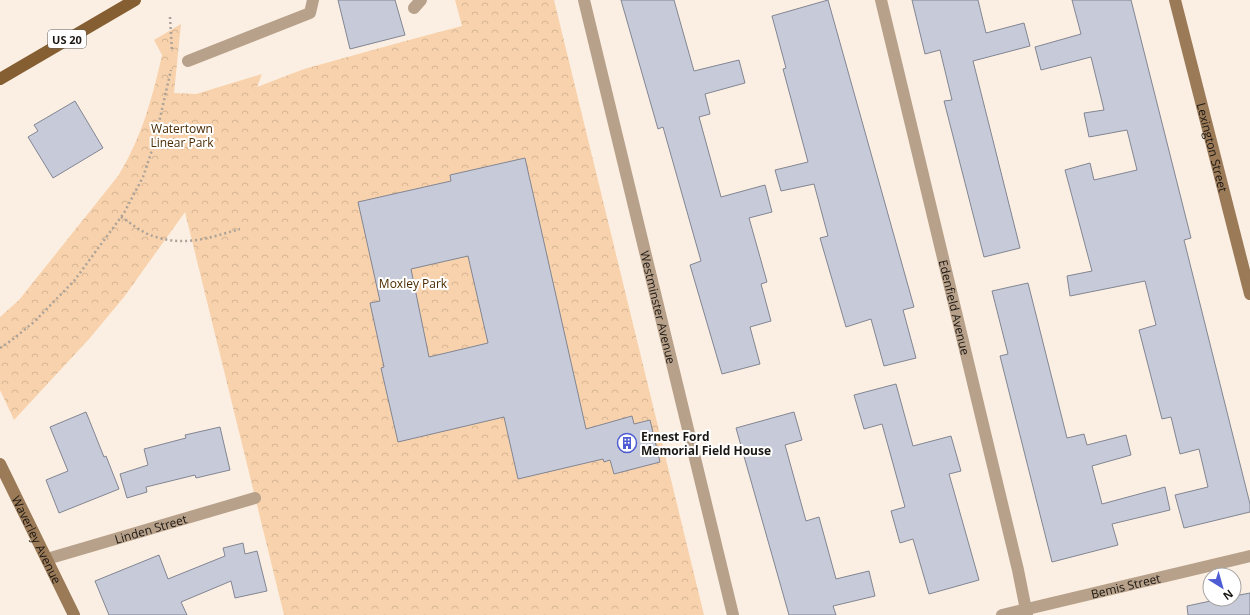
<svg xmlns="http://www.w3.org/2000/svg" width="1250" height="615" font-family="'Open Sans',sans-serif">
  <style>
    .park { fill: url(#park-crowns) }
    .building { fill: #c7cbd9; stroke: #828592; fill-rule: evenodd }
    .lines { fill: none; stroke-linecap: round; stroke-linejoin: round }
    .path { stroke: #aba299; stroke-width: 2.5; stroke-dasharray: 2 3; stroke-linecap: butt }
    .lane { stroke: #b8a18a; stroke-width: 12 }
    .street { stroke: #b8a18a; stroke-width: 12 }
    .secondary { stroke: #9b7a58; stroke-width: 12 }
    .primary { stroke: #855e32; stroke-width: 12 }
    .labels { text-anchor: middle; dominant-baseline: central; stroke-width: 4; stroke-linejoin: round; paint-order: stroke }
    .shield { fill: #fff; stroke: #5f5d5a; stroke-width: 1 }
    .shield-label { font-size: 11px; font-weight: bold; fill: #1b1713 }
    .park-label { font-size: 12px; fill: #4c2b00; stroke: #fff }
    .street-label { font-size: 12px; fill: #1b1713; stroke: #fff }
    .poi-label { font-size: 12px; font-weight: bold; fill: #1b1713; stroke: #fff; text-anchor: start }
  </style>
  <defs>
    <pattern id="park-crowns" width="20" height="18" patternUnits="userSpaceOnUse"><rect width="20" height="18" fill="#f8d2ac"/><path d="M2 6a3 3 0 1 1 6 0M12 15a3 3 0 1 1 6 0" fill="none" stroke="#d4b493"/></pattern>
  </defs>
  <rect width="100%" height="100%" fill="#fbefe3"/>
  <path class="park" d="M455,0H554L704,615H284L185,212L124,297L89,339L14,420L0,390V317L19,300L118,176C142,137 152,99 162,55L154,40L181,24L174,93L196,94L262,74L257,87L304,69L409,40L462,26Z"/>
  <g class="building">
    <path d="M338,0H395L405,35L350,49Z"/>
    <path d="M621,0H674L694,71L739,60L745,83L705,94L710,114L699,117L721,197L765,185L772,212L749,218L767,282L761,284L771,321L750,327L760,364L722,374L690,265L701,261L663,127L658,129Z"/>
    <path d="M828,0L914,307L903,310L916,358L884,366L871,319L846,327L820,238L828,236L814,184L781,191L775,170L808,162L783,69L786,68L772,16Z"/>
    <path d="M912,0H978L986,33L1024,23L1030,46L973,61L1020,248L984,257L944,101L952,100L940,50L925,54Z"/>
    <path d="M1072,0H1131L1191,238L1184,240L1250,504V512L1184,528L1175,495L1208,487L1199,449L1180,454L1171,417L1162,419L1139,330L1156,325L1145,281L1070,296L1067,276L1092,271L1065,170L1090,163L1094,180L1137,170L1127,130L1089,137L1084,113L1104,110L1091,57L1041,70L1035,47L1081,34Z"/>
    <path d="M75,101L103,148L53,178L28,137L38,131L34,125Z"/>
    <path d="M525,158L586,429L632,416L634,424L650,420L660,462L614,474L610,460L604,462L603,459L518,479L504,417L398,442L381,368L384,367L370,303L380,301L358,202L451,181L450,175ZM468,256L488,343L429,357L411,269Z"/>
    <path d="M1028,283L1067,438L1084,434L1087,445L1126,435L1131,455L1092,466L1102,504L1165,487L1170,510L1112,524L1118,545L1052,562L1000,356L1008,354L992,291Z"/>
    <path d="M896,384L913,446L951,436L961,471L949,474L979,580L929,594L913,539L900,543L891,511L905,507L882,424L864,429L854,395Z"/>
    <path d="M86,412L104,457L106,456L119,489L59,513L46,480L68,471L50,427Z"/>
    <path d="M794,412L802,440L785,445L806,521L819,517L836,579L869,571L875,596L833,606L836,615H789L736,428Z"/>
    <path d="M220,427L230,470L196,478L195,475L146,487L147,492L127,498L120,474L148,465L144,449L186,438L185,435Z"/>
    <path d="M243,543L245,554L257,551L267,591L235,598L231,581L181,602L187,615H109L95,581L159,555L168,579L225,556L223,548Z"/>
    <path d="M1250,593V615H1188L1187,606L1220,599H1234V596Z"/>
  </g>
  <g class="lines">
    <g class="path">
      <path d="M170,17L172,52"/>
      <path d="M121,217C131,223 142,233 153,236C186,247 208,238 240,229"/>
      <path d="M0,348L12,340L35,321L74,281L124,213L143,177L154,144L171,70"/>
    </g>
    <g class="lane">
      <path d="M414,8L421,0"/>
      <path d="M188,61L310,13L313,0"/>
    </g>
    <g class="street">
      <path id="s1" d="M584,0L733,615"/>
      <path id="s2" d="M881,0L1018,570L1027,615"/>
      <path id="s3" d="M47,559L255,498"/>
      <path id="s4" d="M1002,615L1250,556"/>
    </g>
    <g class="secondary">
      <path id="s5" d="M1175,0L1250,294"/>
      <path id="s6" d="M0,464L74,615"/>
    </g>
    <path class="primary" d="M0,79L135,0"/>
  </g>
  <defs>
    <symbol id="building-ring" viewBox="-11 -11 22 22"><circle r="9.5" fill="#fff" stroke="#4d5cd2" stroke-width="1.5"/><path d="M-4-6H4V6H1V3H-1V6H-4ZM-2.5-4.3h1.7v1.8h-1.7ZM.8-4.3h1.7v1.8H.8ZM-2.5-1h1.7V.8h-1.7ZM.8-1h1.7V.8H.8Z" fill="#4d5cd2"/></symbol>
  </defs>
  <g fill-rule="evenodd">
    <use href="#building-ring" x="616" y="432" width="22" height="22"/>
  </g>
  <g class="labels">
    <rect class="shield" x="48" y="30" width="38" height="18" rx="3"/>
    <g class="shield-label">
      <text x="67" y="39">US 20</text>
    </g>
    <g class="park-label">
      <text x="182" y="128">Watertown<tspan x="182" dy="14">Linear Park</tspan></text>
      <text x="413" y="283">Moxley Park</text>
    </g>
    <g class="street-label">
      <text stroke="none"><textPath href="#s5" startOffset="152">Lexington Street</textPath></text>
      <text stroke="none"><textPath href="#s2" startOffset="316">Edenfield Avenue</textPath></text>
      <text stroke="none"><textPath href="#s1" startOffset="316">Westminster Avenue</textPath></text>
      <text stroke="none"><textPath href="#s3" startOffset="108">Linden Street</textPath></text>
      <text stroke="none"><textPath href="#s6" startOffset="84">Waverley Avenue</textPath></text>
      <text stroke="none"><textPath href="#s4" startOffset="127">Bemis Street</textPath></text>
    </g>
    <g class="poi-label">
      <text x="641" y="436">Ernest Ford<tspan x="641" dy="14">Memorial Field House</tspan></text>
    </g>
  </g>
  <g transform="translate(1222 587) rotate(143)"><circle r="19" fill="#ffffff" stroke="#a4a2a1"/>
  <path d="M0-3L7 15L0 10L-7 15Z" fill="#4d5cd2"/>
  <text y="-6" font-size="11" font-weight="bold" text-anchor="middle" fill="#1b1713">N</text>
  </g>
</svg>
